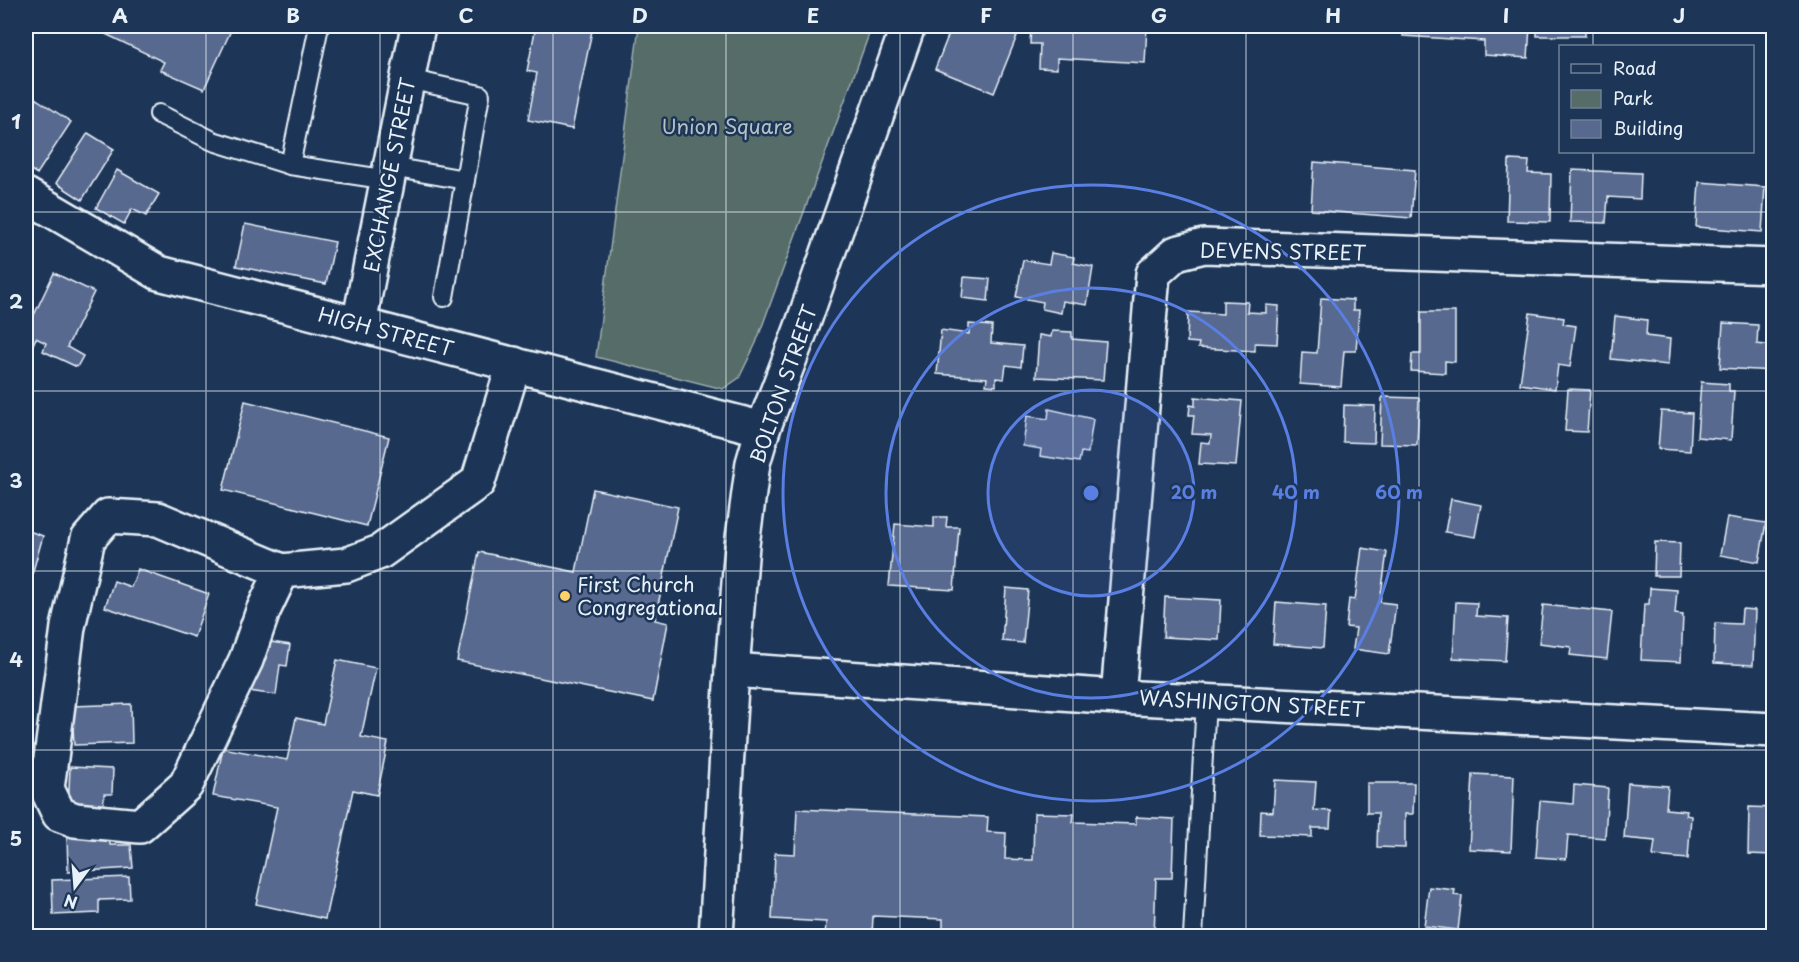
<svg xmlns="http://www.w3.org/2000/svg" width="1799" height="962" font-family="'Playpen Sans',sans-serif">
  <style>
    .green { fill: #556c68; stroke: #9eaeb0; stroke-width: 1.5 }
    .building { fill: #586990; stroke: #e8f1f8; stroke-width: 1.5 }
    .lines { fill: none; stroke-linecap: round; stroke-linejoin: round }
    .service-casing { stroke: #e8f1f8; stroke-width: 22 }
    .minor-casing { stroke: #e8f1f8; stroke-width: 38 }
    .secondary-casing { stroke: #e8f1f8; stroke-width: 38 }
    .service { stroke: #1d3557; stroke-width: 18 }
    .minor { stroke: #1d3557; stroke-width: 33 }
    .secondary { stroke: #1d3557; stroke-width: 33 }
    .grid { fill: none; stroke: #e8f1f8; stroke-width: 1.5; stroke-opacity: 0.55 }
    .ring { fill: none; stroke: #5a7fe2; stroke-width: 3 }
    .poi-dot { fill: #ffd166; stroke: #1d3557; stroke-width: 2 }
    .labels { text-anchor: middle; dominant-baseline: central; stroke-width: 5; stroke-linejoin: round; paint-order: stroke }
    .park-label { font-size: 20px; fill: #b5c2c6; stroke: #1d3557 }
    .street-label { font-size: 20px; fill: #e8f1f8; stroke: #1d3557 }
    .poi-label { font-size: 20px; fill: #e8f1f8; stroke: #1d3557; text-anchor: start }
    .centre { fill: #5a7fe2; stroke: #1d3557; stroke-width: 3 }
    .ring-label { font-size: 18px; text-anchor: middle; font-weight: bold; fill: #5a7fe2; stroke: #1d3557; stroke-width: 5; stroke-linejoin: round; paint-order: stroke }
    .neatline { fill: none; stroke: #e8f1f8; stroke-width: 2 }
    .grid-label { font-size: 20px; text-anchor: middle; font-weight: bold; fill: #e8f1f8 }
  </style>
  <rect width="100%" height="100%" fill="#1d3557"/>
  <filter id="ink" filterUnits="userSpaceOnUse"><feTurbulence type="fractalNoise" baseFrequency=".0167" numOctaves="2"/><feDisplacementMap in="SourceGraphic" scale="12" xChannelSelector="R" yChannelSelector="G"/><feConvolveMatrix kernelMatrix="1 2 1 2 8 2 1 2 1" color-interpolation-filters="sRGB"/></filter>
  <g filter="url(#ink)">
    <path class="green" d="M639,26H872L756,343L739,378L723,389L596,357Z"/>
    <g class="building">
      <path d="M89,26H233L204,89L160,70L164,62Z"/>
      <path d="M536,26H593L572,129L528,120L537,73L527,71Z"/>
      <path d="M952,26H1021L994,93L935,69Z"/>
      <path d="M1031,26H1147L1145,63L1057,58V69L1039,68L1040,44H1030Z"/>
      <path d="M1403,26H1530L1528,58L1484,55V41L1403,36Z"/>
      <rect x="1537" y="26" width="48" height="10"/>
      <path d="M26,92L71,122L37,174L26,167Z"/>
      <path d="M88,133L114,149L82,200L56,183Z"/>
      <path d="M1509,160L1529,161L1528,173L1551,174L1550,222L1507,221Z"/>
      <path d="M1314,162L1415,170L1411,218L1311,210Z"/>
      <path d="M117,170L159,194L146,216L132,209L124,224L96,208Z"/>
      <path d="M1572,170L1641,173L1640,199L1608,197L1606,223L1570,222Z"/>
      <path d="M1699,182L1765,187L1762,232L1696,227Z"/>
      <path d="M245,224L335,242L326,284L236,266Z"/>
      <path d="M1051,253L1074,257L1073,263L1093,267L1087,305L1063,301L1061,313L1042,309L1043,302L1016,297L1023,260L1049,264Z"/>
      <path d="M54,273L94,292L67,347L83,356L77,367L43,351L46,343L36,338L30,351L26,348V332Z"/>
      <path d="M964,277L990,279L988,301L962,298Z"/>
      <path d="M1321,298L1353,300V310H1359L1356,351H1344L1341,387L1300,384L1302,352L1317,353Z"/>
      <path d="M1223,301L1248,302L1247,312L1266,313V305L1279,306L1277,344L1255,343V351L1198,348L1199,343L1187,342L1188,312L1223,314Z"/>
      <path d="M1421,312H1455V362L1445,361V373L1411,371L1412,354H1421Z"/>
      <path d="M1530,313L1564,318L1563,324L1576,326L1570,367L1558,365L1555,389L1520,384Z"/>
      <path d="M1615,316L1647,320L1646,336L1670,339L1668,365L1611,359Z"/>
      <path d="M1723,323L1758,325L1757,344L1774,346V371L1720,368Z"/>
      <path d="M969,324L992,326L991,343L1023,346L1021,367L1006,365L1004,379L996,378V386L986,385L987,378L937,374L941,330L969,334Z"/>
      <path d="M1052,331L1072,332V339L1106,342L1103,380L1036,377L1039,335L1051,337Z"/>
      <path d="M1701,382L1729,384V391H1734L1731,440L1697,437Z"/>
      <path d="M1568,389L1590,390L1587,432L1565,431Z"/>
      <path d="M1195,397L1242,401L1236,466L1199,464L1201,442L1210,443L1211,435L1192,434L1194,415H1189L1190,405L1195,406Z"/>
      <path d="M1382,397L1419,398L1417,445L1380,444Z"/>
      <path d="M245,401L389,437L367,526L223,490Z"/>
      <path d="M1344,405L1375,406L1374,443L1343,442Z"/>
      <path d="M1049,409L1093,419L1088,453L1081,452L1079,462L1040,456L1041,449L1023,446L1027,416L1048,419Z"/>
      <path d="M1661,411L1692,413L1690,451L1658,449Z"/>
      <path d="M593,489L678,507L655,620L668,623L653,701L457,661L479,552L576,572Z"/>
      <path d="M1451,499L1481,505L1475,537L1445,532Z"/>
      <path d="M934,517H947L946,527H959L954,590L889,586L895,524L934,527Z"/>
      <path d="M1727,517L1766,523L1759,562L1720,555Z"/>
      <path d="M26,530L43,536L31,578L26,576Z"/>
      <path d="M1655,542L1680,543L1679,576H1654Z"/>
      <path d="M1362,548L1387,552L1380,602L1396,604L1389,654L1353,649L1356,628L1346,627L1349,599L1355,600Z"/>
      <path d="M138,569L209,594L194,637L105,607L114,581L131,587Z"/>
      <path d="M1006,588L1028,590L1023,643L1002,641Z"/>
      <path d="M1650,588L1677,590L1675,614L1683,615L1681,662L1641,660L1644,604H1649Z"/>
      <path d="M1165,597L1221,600L1219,640L1163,637Z"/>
      <path d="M1276,602L1326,606L1323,648L1273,644Z"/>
      <path d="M1456,602L1477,603L1476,616L1508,618L1505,661L1453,658Z"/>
      <path d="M1543,605L1612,612L1607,659L1570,655L1571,647L1539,643Z"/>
      <path d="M1742,609L1755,610L1753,665L1714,663L1715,623L1741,624Z"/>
      <path d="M258,640L290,645L287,666L280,665L276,695L249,691Z"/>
      <path d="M337,660L376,668L361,737L388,742L377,795L353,790L325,919L256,904L277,807L213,796L223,748L287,760L296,718L323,724Z"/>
      <path d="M131,704L132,743L74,745L72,706Z"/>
      <path d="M70,767L113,769L112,794H104L103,812L68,811Z"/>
      <path d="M1473,774L1514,776L1511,851L1469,849Z"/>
      <path d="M1275,780L1316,782L1314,810L1331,811L1330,828H1312V837L1260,835L1261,811L1273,812Z"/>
      <path d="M1367,783H1414L1413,814H1405V848L1377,847L1378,813H1367Z"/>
      <path d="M1628,783L1668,786L1666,809L1687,811L1686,815L1691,816L1688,859L1653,856L1655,841L1624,838Z"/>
      <path d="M1574,785L1608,788L1605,838L1568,835L1566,859L1536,857L1540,801L1573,804Z"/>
      <path d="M1749,807L1774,808V855L1748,854Z"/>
      <path d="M797,809L988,817L987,832L1006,833L1005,859L1033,860L1034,813L1074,814L1073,822L1136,824V817L1174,819L1172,878H1156L1154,936L1040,932V936H980V930L943,928V919L873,916L872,936H825L826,922L772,919L775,853L795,854Z"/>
      <path d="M109,834L110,845H131L133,868L68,872L67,836Z"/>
      <path d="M129,877L130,899L99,900V913L53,915L52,880Z"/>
      <path d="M1429,887L1455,890L1454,895L1462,896L1458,930L1424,926Z"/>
    </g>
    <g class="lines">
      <defs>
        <g id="service">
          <path d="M408,79L480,95L465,180"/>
          <path d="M159,114L213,141L290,165L319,26"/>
          <path d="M290,165L389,180"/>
          <path d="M391,167L465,180L444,297"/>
          <path d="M1193,936L1206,701"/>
        </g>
        <g id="minor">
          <path d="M26,195L159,273L763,429"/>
          <path d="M359,324L418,26"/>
          <path d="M282,571L158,519L108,516L88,539L68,627L47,789L59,814L75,820L140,826L186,785L246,660L263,611L282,571L346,565L380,552L478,482L514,364"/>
          <path d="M732,670L1118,697L1774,730"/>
          <path d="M1118,697L1153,274L1176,253L1204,246L1774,266"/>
        </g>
        <path id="secondary" d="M716,936L732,670L742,545L753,463L763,429L800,332L908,26"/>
      </defs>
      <use href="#service" class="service-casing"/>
      <use href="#minor" class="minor-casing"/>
      <use href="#secondary" class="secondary-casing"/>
      <use href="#service" class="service"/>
      <use href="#minor" class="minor"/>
      <use href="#secondary" class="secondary"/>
    </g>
  </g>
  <path class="grid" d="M206,26V936M380,26V936M553,26V936M726,26V936M900,26V936M1073,26V936M1246,26V936M1419,26V936M1593,26V46M1593,152V936M26,212H1774M26,391H1774M26,571H1774M26,750H1774"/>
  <circle cx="1091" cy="493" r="103" fill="#5a7fe2" fill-opacity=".12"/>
  <g class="ring">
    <circle cx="1091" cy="493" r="103"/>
    <circle cx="1091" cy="493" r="205"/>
    <circle cx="1091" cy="493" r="308"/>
  </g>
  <circle class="poi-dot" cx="565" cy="596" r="6"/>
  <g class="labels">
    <g class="park-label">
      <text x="727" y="126">Union Square</text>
    </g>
    <g class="street-label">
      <text transform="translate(389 175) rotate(-79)">EXCHANGE STREET</text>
      <text transform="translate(1283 251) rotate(1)">DEVENS STREET</text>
      <text transform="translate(386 331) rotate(15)">HIGH STREET</text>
      <text transform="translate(783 384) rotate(-71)">BOLTON STREET</text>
      <text transform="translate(1252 703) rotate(3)">WASHINGTON STREET</text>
    </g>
    <g class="poi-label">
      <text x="577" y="584">First Church<tspan x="577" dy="23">Congregational</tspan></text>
    </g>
  </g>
  <circle cx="1091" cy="493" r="9" class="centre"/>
  <g class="ring-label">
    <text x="1194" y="499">20 m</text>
    <text x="1296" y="499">40 m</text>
    <text x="1399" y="499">60 m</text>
  </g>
  <rect width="1799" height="962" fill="none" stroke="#1d3557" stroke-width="66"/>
  <rect x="1559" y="45" width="195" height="108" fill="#1d3557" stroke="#6e8097" stroke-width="1.5"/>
  <rect x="1571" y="64" width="30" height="9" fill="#1d3557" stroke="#6e8097" stroke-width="1.5"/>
  <text x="1613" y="75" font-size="18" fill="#e8f1f8">Road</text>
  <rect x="1571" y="90" width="30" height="18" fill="#556c68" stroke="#6e8097" stroke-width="1.5"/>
  <text x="1613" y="105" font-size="18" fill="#e8f1f8">Park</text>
  <rect x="1571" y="120" width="30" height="18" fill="#586990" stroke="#6e8097" stroke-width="1.5"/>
  <text x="1613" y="135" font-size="18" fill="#e8f1f8">Building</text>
  <g transform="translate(75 887) rotate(196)" stroke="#1d3557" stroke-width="4.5" paint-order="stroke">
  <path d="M0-4.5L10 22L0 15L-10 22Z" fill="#e8f1f8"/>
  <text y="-9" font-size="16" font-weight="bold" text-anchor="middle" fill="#e8f1f8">N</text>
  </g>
  <rect x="33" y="33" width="1733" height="896" class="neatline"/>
  <g class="grid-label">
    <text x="120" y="23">A</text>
    <text x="293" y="23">B</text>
    <text x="466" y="23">C</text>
    <text x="640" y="23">D</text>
    <text x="813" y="23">E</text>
    <text x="986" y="23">F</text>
    <text x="1159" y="23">G</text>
    <text x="1333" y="23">H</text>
    <text x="1506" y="23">I</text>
    <text x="1679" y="23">J</text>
    <text x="16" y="129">1</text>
    <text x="16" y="309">2</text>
    <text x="16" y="488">3</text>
    <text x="16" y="667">4</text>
    <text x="16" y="846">5</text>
  </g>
</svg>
